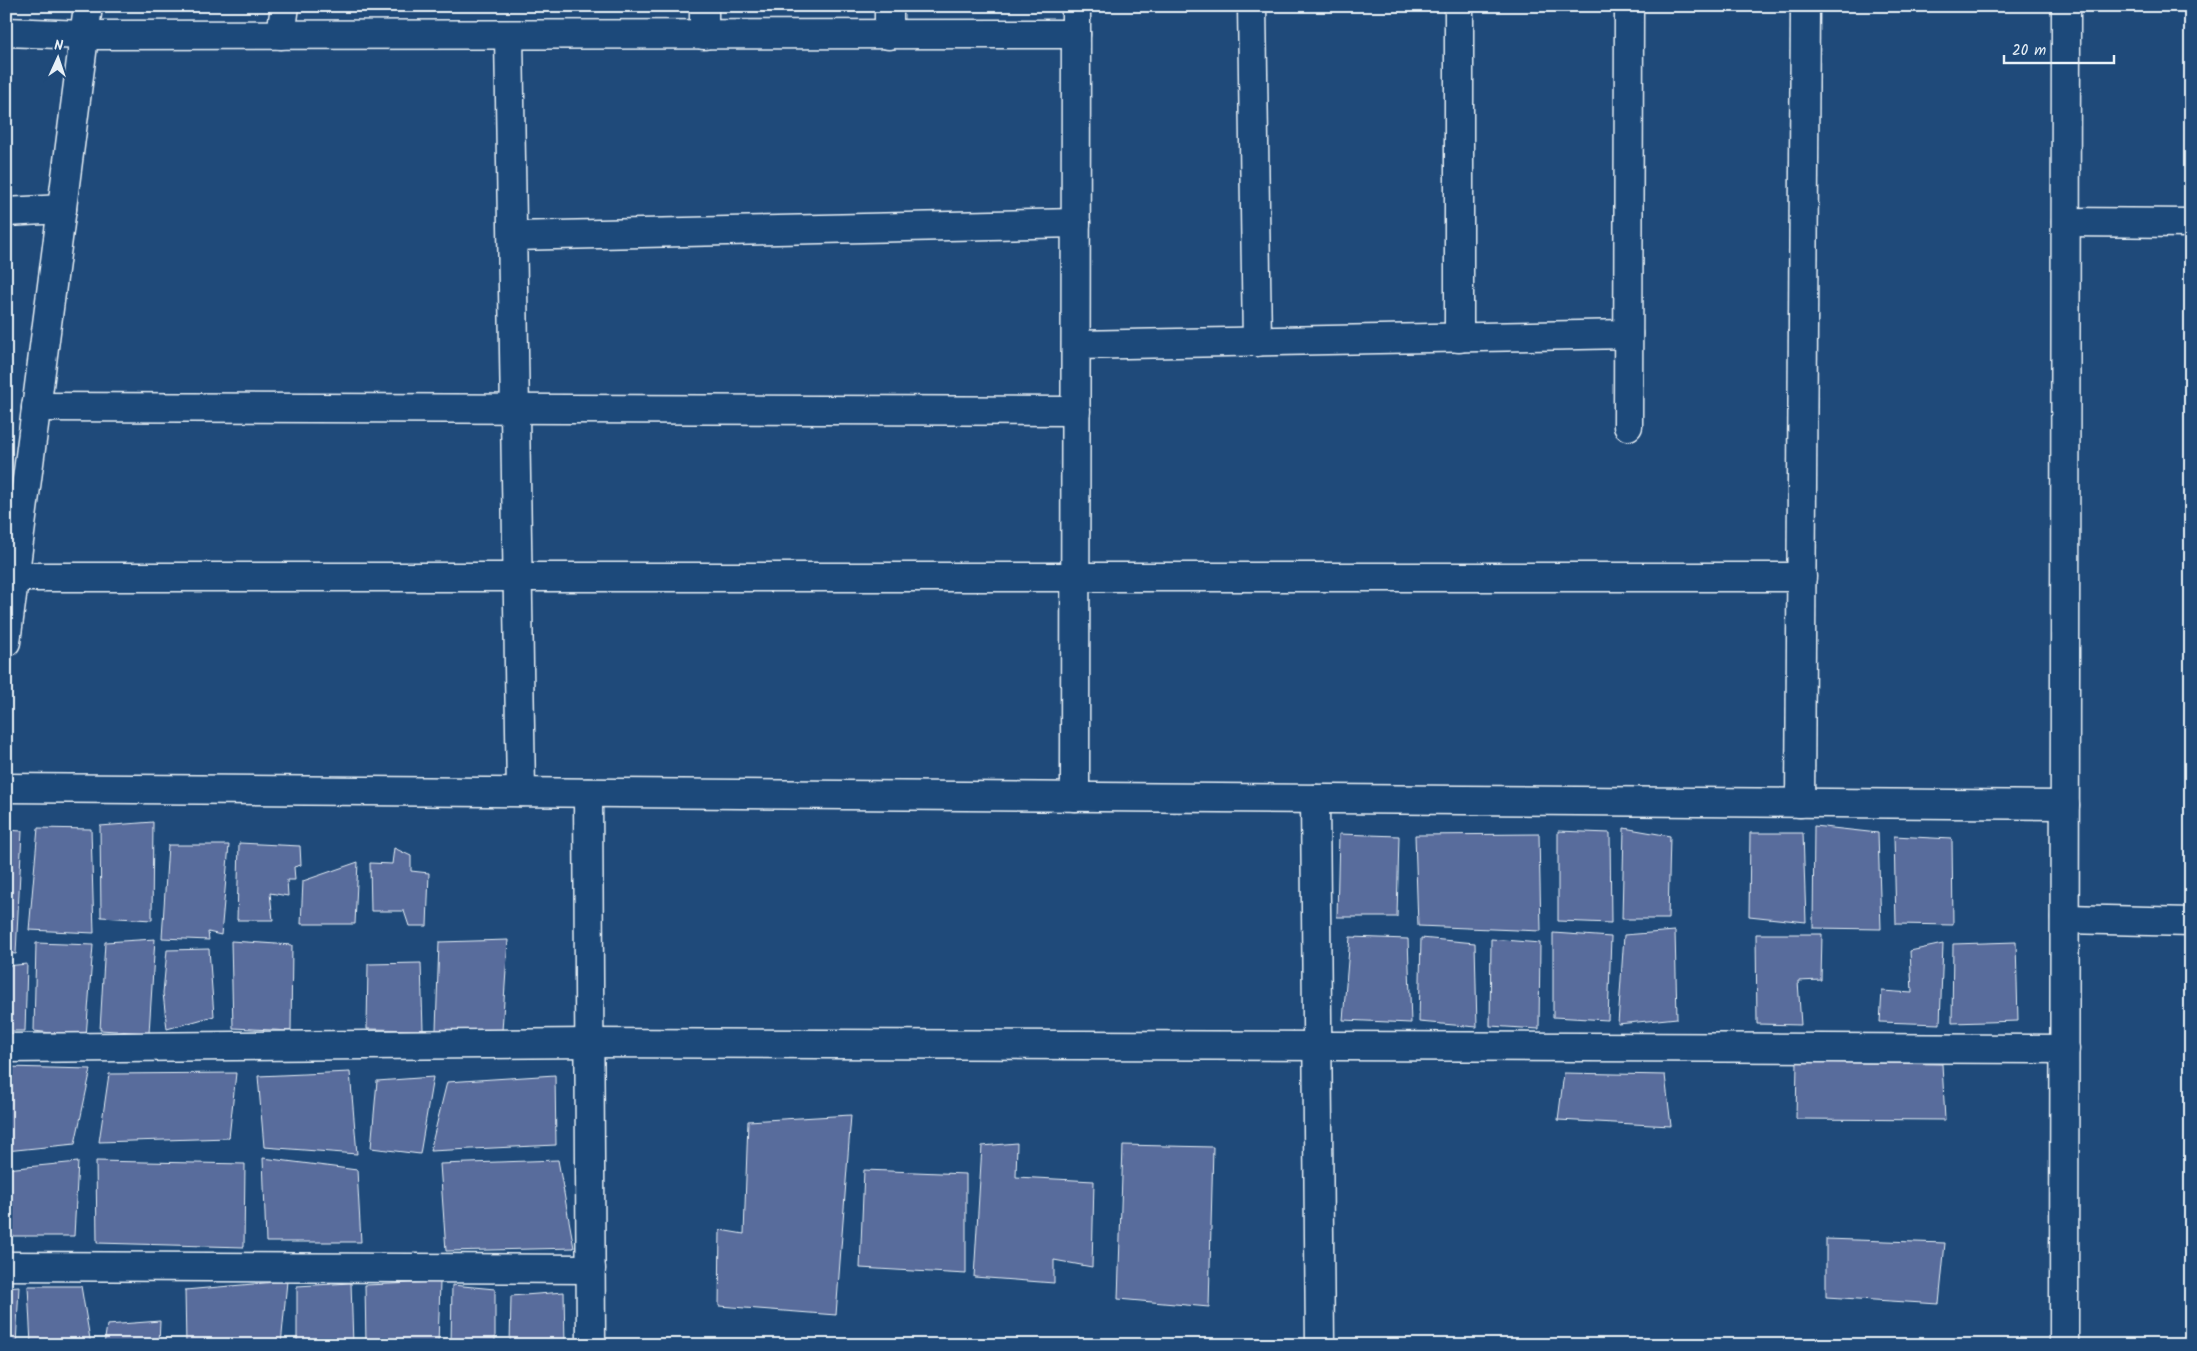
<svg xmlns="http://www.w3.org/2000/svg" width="2197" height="1351" font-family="Kalam,sans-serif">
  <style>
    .building { fill: #586c9c; stroke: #e8f1f8 }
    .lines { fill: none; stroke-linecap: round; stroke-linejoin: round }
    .minor-casing { stroke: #e8f1f8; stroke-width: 31 }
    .tertiary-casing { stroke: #e8f1f8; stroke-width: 31 }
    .minor { stroke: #1f4a7a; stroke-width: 28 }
    .tertiary { stroke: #1f4a7a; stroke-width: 28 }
  </style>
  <rect width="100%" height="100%" fill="#1f4a7a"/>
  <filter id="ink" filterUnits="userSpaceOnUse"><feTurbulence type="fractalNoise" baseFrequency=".02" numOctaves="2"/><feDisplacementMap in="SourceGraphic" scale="10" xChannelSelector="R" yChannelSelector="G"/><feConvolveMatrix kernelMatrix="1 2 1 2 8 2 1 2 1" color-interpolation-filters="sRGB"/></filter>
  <g filter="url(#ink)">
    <g class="building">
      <path d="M153,822L152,920L101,917L100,826Z"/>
      <path d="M1814,826L1878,833L1881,929L1813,928Z"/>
      <path d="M38,828L91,829L94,933L29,930Z"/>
      <path d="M1624,828L1670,836L1668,919H1622Z"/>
      <path d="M6,830L22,831L16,954L6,953Z"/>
      <path d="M1558,831L1610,833L1611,923L1558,921Z"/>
      <path d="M1750,833H1803L1806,922L1749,916Z"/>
      <path d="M1339,834L1399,836L1397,917H1337Z"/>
      <path d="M1539,834L1541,931L1418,926L1415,835Z"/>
      <path d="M1894,836L1952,839L1953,925L1896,924Z"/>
      <path d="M239,843L300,846L301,865L294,867L295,880H287L288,896L270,893L273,920H237Z"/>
      <path d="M168,845H229L221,935L208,932L209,940L162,938Z"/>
      <path d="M394,848L411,856V871L429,873L427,926H409L404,911H371L370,863L392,864Z"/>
      <path d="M358,862L355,924H301L303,881Z"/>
      <path d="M1675,931L1677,1018L1618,1024L1624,935Z"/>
      <path d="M1553,933L1611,937L1608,1020L1553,1017Z"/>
      <path d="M1756,934H1822L1821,980L1798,981L1801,1025L1757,1024Z"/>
      <path d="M1350,937L1408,939L1411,1023L1343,1020Z"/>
      <path d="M1421,938L1475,943L1477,1027L1419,1022Z"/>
      <path d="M155,939L149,1033L100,1030L105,942Z"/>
      <path d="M1491,939L1540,943L1539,1029L1490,1026Z"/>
      <path d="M508,940L502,1031L436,1030L439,942Z"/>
      <path d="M231,941L292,945L291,1031L233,1028Z"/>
      <path d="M2016,942L2018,1021L1952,1023L1953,944Z"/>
      <path d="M36,943L93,945L86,1037L34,1031Z"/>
      <path d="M1943,944L1940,1024L1880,1022L1882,991L1912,993L1910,951Z"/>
      <path d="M209,949L214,1016L167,1029L163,993L167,950Z"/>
      <path d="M421,963L423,1030L367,1029L368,964Z"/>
      <path d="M27,964L25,1031H6V966Z"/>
      <path d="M1797,1062L1942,1064L1945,1120L1796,1119Z"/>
      <path d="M6,1067L91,1069L75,1144L6,1151Z"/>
      <path d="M350,1072L357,1154L264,1147L258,1076Z"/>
      <path d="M236,1073L229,1138L99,1142L109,1074Z"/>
      <path d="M1564,1073L1665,1075L1671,1126L1558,1120Z"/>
      <path d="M555,1075L556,1145L430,1151L447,1082Z"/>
      <path d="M433,1077L420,1154L371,1148L377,1081Z"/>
      <path d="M851,1115L836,1315L719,1306L720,1230L744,1234L748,1121Z"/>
      <path d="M1017,1143L1016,1177L1094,1181L1092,1267L1054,1260V1283L974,1277L982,1146Z"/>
      <path d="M1123,1145L1213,1147L1209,1307L1118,1299Z"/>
      <path d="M263,1158L357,1170L361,1242H266Z"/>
      <path d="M558,1160L574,1248L446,1251L440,1164Z"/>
      <path d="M96,1161L245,1164L244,1247L97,1243Z"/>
      <path d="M78,1162L74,1236H6V1169Z"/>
      <path d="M864,1170L966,1174V1274L860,1268Z"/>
      <path d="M1826,1239L1945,1243L1939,1304L1826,1297Z"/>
      <path d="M287,1281L281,1345H186L185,1290Z"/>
      <path d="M440,1282L438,1345H366L365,1285Z"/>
      <path d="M351,1283L353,1345H297V1286Z"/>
      <path d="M452,1285L495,1289V1345H451Z"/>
      <path d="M19,1286L16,1345H6V1287Z"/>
      <path d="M28,1286H81L91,1345H31Z"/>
      <path d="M564,1292L565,1345H510L511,1296Z"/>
      <path d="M160,1321L159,1345H104L107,1325Z"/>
    </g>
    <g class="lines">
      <defs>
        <g id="minor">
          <path d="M889,6V35"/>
          <path d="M1252,6L1257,342"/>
          <path d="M6,32L84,35L1076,34"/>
          <path d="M281,35L285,6"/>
          <path d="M509,35L521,792"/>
          <path d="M704,35V6"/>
          <path d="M6,212L62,209"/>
          <path d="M2066,222L2191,223"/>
          <path d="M513,236L1076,223"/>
          <path d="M1459,338V6"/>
          <path d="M1076,345L1628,334"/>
          <path d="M36,407L1076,411"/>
          <path d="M1628,426L1629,6"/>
          <path d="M15,577H1802"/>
          <path d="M6,642L88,6"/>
          <path d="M6,788L2065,805"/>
          <path d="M588,793L591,1345"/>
          <path d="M1075,797L1076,6"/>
          <path d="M1315,799L1320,1345"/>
          <path d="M1800,803L1805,6"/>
          <path d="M2065,919L2191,922"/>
          <path d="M6,1048L589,1043L2065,1049"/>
          <path d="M6,1266L591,1269"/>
        </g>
        <path id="tertiary" d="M2064,1345L2066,6"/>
      </defs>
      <use href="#minor" class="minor-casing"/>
      <use href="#tertiary" class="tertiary-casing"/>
      <use href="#minor" class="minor"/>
      <use href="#tertiary" class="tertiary"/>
    </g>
  </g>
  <rect width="2197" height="1351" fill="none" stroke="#1f4a7a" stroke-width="25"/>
  <rect x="12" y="12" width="2172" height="1326" fill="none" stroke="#e8f1f8" stroke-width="2" filter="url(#ink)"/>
  <g transform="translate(58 58) rotate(3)" stroke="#1f4a7a" stroke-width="4" paint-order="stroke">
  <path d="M0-4L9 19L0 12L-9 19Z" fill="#e8f1f8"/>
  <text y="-8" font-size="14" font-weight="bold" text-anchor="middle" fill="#e8f1f8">N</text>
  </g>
  <path d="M2004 55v8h110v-8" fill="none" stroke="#e8f1f8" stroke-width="2.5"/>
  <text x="2012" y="55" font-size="15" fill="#e8f1f8" stroke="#1f4a7a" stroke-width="4" paint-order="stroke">20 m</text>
</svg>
